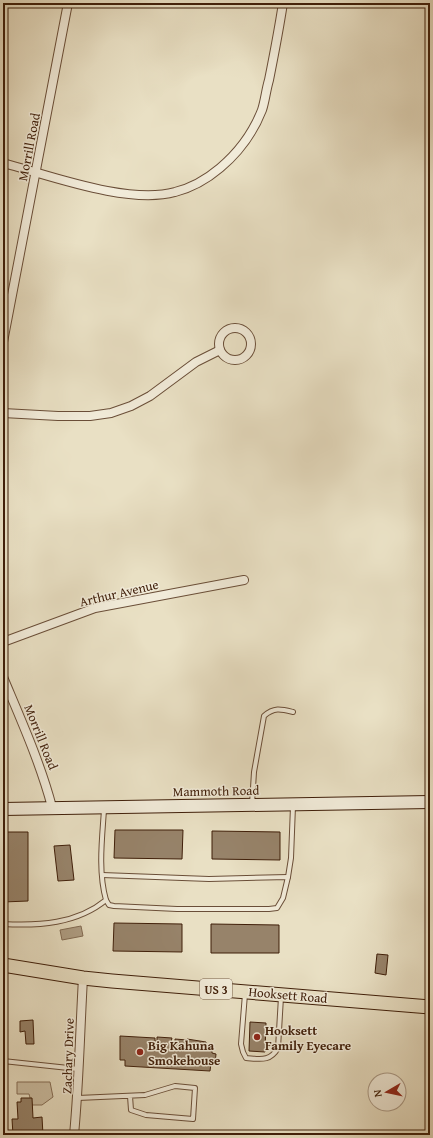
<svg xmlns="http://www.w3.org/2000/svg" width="433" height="1138" font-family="'Gentium Book Plus',serif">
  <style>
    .green { fill: #ccbfa4; stroke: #866e56 }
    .water { fill: #af9e84; stroke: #826b53 }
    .building { fill: #97836a; stroke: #3f1e09 }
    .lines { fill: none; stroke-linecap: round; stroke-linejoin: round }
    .service-casing { stroke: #6a4e38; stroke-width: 6 }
    .minor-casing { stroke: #6a4e38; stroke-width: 10 }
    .secondary-casing { stroke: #3f1e09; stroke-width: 14 }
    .primary-casing { stroke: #3f1e09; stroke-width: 15 }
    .service { stroke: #f1ebd9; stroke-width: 4 }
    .minor { stroke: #f1ebd9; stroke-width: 8 }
    .secondary { stroke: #f1ebd9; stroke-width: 12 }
    .primary { stroke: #e9e0c4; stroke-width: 13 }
    .poi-dot { fill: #8f2418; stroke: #f1ebd9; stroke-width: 1.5 }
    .labels { text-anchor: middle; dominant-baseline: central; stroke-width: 3; stroke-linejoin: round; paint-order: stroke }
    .shield { fill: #f1ebd9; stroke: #745c47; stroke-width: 1 }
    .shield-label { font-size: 12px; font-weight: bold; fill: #3f1e09 }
    .street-label { font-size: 13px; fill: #3f1e09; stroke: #f1ebd9 }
    .poi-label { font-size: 13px; font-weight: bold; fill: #3f1e09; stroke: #f1ebd9; text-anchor: start }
  </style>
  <rect width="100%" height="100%" fill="#e9e0c4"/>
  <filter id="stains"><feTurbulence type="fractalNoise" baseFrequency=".005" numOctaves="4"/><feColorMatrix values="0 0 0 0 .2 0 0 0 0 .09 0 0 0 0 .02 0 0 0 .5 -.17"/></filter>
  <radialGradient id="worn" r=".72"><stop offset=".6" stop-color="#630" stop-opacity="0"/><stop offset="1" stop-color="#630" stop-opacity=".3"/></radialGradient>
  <path class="green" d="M17,1082H50L53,1097L42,1105H32L29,1094H17Z"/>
  <path class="water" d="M81,926L83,936L62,940L60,930Z"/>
  <g class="building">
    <path d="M115,830H183L182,859L114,858Z"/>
    <path d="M212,831L280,832V860L212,859Z"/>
    <path d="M3,832H28V901L3,902Z"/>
    <path d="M70,845L74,880L58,881L54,846Z"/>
    <path d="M114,923L182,924V952L113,951Z"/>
    <path d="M211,924L279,925V953H211Z"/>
    <path d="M377,954L388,955L386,975L375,973Z"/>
    <path d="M33,1020L34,1044H26L25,1031L20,1032V1021Z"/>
    <path d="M250,1022L266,1023L265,1052L249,1051Z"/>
    <path d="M120,1036L155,1038V1041H157V1037L172,1038L171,1042L175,1043V1039L187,1040V1039L206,1042V1045H212V1053L216,1054L215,1064L211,1063L210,1071L125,1066V1060H120Z"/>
    <path d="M21,1098H32L33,1118L42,1117L43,1135H13L12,1119H18L17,1102H21Z"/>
  </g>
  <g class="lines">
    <defs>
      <g id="service">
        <path d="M252,804L254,772L264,716C274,707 281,709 293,712"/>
        <path d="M102,875L209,879L288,877L283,898L277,908L269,909H177L114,906L109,905L106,900"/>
        <path d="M288,877L291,858L293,806"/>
        <path d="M3,924C38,926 77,924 106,900C98,872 102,839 104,810"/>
        <path d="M245,994L241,1044L243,1052L246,1058C260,1059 270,1062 278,1048L281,997"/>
        <path d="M3,1061L78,1069"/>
        <path d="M78,1098L145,1095L175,1086L195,1088L193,1119L146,1115L131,1110L130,1096"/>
      </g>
      <g id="minor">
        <path d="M3,163C49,175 128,205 175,192C191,188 207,179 220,168C239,152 253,133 262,110C265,101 266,90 269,80C274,55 279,29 283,3"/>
        <circle cx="235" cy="344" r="16"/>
        <path d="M3,342L68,3"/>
        <path d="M3,413L58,416H90L111,413L131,406L150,396L196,362L220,350"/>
        <path d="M3,642L95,608L244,580"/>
        <path d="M3,677C21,720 40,762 52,807"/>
        <path d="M74,1135C79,1083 80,1030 83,978"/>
      </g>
      <path id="secondary" d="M3,809L430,802"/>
      <path id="primary" d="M3,965L83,978L112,981L430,1007"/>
    </defs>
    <use href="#service" class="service-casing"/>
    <use href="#minor" class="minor-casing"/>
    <use href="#secondary" class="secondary-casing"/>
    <use href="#primary" class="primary-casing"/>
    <use href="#service" class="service"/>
    <use href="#minor" class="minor"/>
    <use href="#secondary" class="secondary"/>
    <use href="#primary" class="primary"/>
  </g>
  <g class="poi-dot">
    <circle cx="257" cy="1037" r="4"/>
    <circle cx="140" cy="1052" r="4"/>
  </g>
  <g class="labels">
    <rect class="shield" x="200" y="979" width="32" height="20" rx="3"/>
    <g class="shield-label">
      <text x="216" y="989">US 3</text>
    </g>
    <g class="street-label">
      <text transform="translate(29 147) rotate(-79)">Morrill Road</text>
      <text transform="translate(119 593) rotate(-13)">Arthur Avenue</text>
      <text transform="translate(41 737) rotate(68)">Morrill Road</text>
      <text transform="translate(216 791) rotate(-1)">Mammoth Road</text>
      <text transform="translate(288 995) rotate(5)">Hooksett Road</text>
      <text transform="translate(68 1056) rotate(-88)">Zachary Drive</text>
    </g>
    <g class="poi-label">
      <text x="265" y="1030">Hooksett<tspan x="265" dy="15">Family Eyecare</tspan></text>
      <text x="148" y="1045">Big Kahuna<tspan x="148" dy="15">Smokehouse</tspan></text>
    </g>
  </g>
  <rect width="433" height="1138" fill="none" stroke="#e9e0c4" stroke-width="16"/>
  <rect x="4" y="4" width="425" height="1130" fill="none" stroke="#3f1e09" stroke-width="2"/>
  <rect x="8" y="8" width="417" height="1122" fill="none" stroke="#3f1e09"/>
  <g transform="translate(387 1092) rotate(261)"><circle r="19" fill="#f1ebd9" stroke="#aa9986"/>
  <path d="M0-3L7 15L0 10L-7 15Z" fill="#8f2418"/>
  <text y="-6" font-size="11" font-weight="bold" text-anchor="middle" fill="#3f1e09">N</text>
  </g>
  <rect width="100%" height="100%" filter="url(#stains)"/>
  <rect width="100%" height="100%" fill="url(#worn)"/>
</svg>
